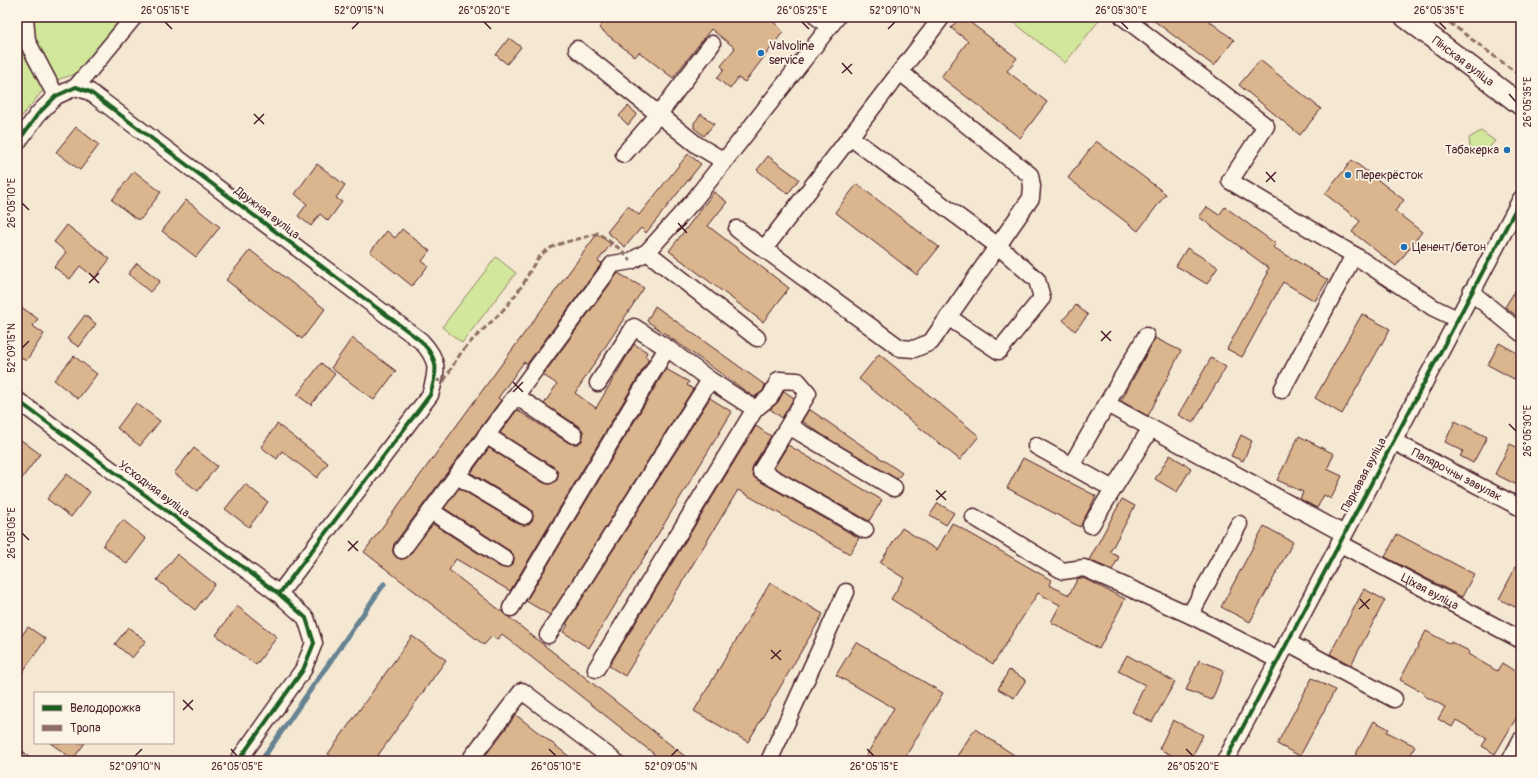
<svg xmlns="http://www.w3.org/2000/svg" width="1538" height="778" font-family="Pangolin,sans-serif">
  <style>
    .green { fill: #d2e79b; stroke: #8e8363 }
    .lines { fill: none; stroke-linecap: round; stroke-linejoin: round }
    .stream { stroke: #668392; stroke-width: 5 }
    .building { fill: #dbb58d; stroke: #4a1f2b }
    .minor-casing { stroke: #4a1f2b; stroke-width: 19 }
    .major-casing { stroke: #4a1f2b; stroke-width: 23 }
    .path { stroke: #4a1f2b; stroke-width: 2.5; stroke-dasharray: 1 3; stroke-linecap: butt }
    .minor { stroke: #fcf5e5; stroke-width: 16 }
    .major { stroke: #fcf5e5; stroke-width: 20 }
    .quiet { stroke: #8d6e63; stroke-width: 3; stroke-dasharray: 6 3; stroke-linecap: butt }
    .cycleway-casing { stroke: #fcf5e5; stroke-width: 6 }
    .cycleway { stroke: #1b5e20; stroke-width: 4 }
    .ticks { fill: none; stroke: #4a1f2b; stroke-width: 1.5 }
    .poi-dot { fill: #1f6fb2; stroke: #fcf5e5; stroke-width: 1.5 }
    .labels { text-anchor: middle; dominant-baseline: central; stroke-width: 3.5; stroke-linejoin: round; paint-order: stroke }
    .poi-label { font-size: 12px; fill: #4a1f2b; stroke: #fcf5e5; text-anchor: start }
    .street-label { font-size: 12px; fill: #4a1f2b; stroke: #fcf5e5 }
    .neatline { fill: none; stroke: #4a1f2b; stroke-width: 1.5 }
    .ticks-label { font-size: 10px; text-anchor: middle; fill: #4a1f2b }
  </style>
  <rect width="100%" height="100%" fill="#f5e8d3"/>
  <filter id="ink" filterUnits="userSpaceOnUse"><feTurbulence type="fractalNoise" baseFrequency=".025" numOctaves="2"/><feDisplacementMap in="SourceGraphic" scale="8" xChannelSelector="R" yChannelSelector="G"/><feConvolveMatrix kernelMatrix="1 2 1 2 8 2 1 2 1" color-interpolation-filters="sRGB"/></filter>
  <g filter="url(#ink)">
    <g class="green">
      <path d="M17,17H121L114,32L79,73L50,82L17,122Z"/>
      <path d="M1007,17H1100L1101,18L1065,63Z"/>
      <path d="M1481,131L1495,141L1487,150L1481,149L1476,151L1470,147L1469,138Z"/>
      <path d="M496,257L516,273L462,343L442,327Z"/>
    </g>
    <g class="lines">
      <path class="stream" d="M261,761L384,584"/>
    </g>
    <g class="building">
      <path d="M607,17H767L778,26L783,32L745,82L738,78L730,89L717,78L724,69L721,66L735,48L711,29L673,78L639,52L635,57L599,28Z"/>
      <path d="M960,17H963L1017,58L1007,71L1047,102L1020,138L941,77L968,41L951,28Z"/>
      <path d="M1149,17H1204L1234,40L1214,66Z"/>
      <path d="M509,38L521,47L507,64L496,55Z"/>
      <path d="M1260,60L1321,109L1300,135L1239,85Z"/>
      <path d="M628,106L637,114L628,125L619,116Z"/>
      <path d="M701,114L714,124L704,136L694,128V123Z"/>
      <path d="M76,127L99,145L80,170L56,152Z"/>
      <path d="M1096,141L1166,194L1138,231L1068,178Z"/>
      <path d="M688,154L701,164L646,233L641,228L625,247L607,232L628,206L639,215Z"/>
      <path d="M768,156L799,179L788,194L757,170Z"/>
      <path d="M1352,160L1404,200L1395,211L1422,232L1396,266L1352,232L1360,221L1325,194Z"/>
      <path d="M317,164L345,185L336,198L342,202L328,221L320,214L311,226L298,216L307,204L295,194Z"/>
      <path d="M134,171L161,192L141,219H136L112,200Z"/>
      <path d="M857,184L939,247L917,275L835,212Z"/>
      <path d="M714,192L727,202L708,226L789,288L763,322L669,251Z"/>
      <path d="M186,200L220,227L196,257L162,231Z"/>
      <path d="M1207,207L1219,215L1225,207L1276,244L1273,247L1328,280L1315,301L1283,282L1242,357L1227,349L1268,273L1266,272L1269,268L1199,217Z"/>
      <path d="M67,225L110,259L95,278L80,266L70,279L54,267L66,252L54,242Z"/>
      <path d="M402,229L430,251L422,261L428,266L412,286L370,252L387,231L395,238Z"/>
      <path d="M597,234L611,244L598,261L602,263L527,364L524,362L498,398L501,400L394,544L393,549V553L396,557L401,559L406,558L433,524L500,567L505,568L513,564L514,559L513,554L510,551L444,508L459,488L519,524L524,525L532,521L533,516L532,511L529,508L471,473L489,448L544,483L549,484L557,480L558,475L554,467L500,433L517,410L569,443L578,444L582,441L583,435V431L580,427L544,404L557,384L543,375L618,273L644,288L575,393L596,408L634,344L647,352L645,356L649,359L510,591L456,559L449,570L691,761H663L502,634L497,640L492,636L484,645L364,552Z"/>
      <path d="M1187,248L1218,267L1207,284L1176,266Z"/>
      <path d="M250,250L325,309L302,339L226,280Z"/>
      <path d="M137,263L160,281L150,292L128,274Z"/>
      <path d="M1521,281V319L1505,307Z"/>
      <path d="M17,304L38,319L33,326L44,334L26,361L17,354Z"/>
      <path d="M1076,305L1088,315L1075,331L1063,320Z"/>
      <path d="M655,306L765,385L763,391L754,397L647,321Z"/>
      <path d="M1362,314L1390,329L1342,414L1315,398Z"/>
      <path d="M85,315L96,324L79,347L67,339Z"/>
      <path d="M352,338L396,371L374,400L331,368Z"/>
      <path d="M1155,338L1181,351L1148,416L1121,401Z"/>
      <path d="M1499,343L1521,355V367L1514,379L1488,365Z"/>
      <path d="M879,354L979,436L960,460L859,379Z"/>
      <path d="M74,356L97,374L78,399L54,380Z"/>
      <path d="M1211,358L1226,367L1193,423L1178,415Z"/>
      <path d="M321,363L335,374L311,405L297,395Z"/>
      <path d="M666,369L689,382L687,385L693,389L550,615L526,601Z"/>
      <path d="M784,391L794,398L782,418L770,409L778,402Z"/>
      <path d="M710,398L732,412L589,648L563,632L568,625L566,624Z"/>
      <path d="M136,403L160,421L140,446L117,428Z"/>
      <path d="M809,409L902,473L897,479L824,436L802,421Z"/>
      <path d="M1455,421L1487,437L1473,463L1460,456L1463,451L1445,442Z"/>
      <path d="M277,424L328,463L317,478L282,451L277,459L261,447Z"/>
      <path d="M756,426L771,436L753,466L752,471L753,476L756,479L859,538L850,554L738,490L625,676L609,666Z"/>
      <path d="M1241,435L1252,441L1243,461L1231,456Z"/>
      <path d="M1299,436L1334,454L1327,469L1342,476L1331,499L1324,495L1317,508L1300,499L1303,492L1277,480Z"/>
      <path d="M17,437L40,454L17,485Z"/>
      <path d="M1510,444L1521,449V487L1495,474Z"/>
      <path d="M788,445L882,500L869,521L774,468Z"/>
      <path d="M194,448L217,466L198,491L174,473Z"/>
      <path d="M1170,455L1191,468L1177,492L1155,479Z"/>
      <path d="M1023,458L1096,496L1080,527L1007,488Z"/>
      <path d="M67,474L90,492L71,517L47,499Z"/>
      <path d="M245,484L268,502L249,527L225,509Z"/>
      <path d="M1122,499L1135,506L1110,552L1119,557L1112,570L1089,560Z"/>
      <path d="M938,503L954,513L946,525L930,515Z"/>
      <path d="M123,520L146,539L127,564L103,545Z"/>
      <path d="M952,523L1051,580L1049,585L1069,595L1078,578H1083L1125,599L1099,649L1051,622L1060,605L1038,593L993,664L891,599L904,578L880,563L902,528L937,550Z"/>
      <path d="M1264,526L1293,542L1250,622L1221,607Z"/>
      <path d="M1397,534L1474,574L1462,597L1385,557Z"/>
      <path d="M177,554L215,584L195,610L157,580Z"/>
      <path d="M1521,557V610L1499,599Z"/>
      <path d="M770,583L823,614L748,742L694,711Z"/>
      <path d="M1364,589L1385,600L1351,665L1330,654Z"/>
      <path d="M237,606L277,637L256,665L216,635Z"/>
      <path d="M28,627L46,639L17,680V642Z"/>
      <path d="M128,627L146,641L132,658L115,644Z"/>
      <path d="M1426,631L1450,644L1451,642L1469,651L1468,654L1497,671L1502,663L1521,675V710L1495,754L1482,746L1487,738L1456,720L1452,727L1438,719L1445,707L1423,695L1424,693L1400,680Z"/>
      <path d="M412,636L446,660L374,761H338L328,754Z"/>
      <path d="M856,642L943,693L903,761H863L894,708L836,675Z"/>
      <path d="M1127,655L1175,682L1152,722L1132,712L1145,685L1118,671Z"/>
      <path d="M1199,660L1224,670L1212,700L1186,690Z"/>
      <path d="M1009,670L1026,680L1014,698L998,689Z"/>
      <path d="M1312,678L1335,690L1300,756L1277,744Z"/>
      <path d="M516,715L575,761H486L485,756Z"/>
      <path d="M1173,720L1203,735L1190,761H1184L1159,749Z"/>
      <path d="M1374,721L1389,729L1387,732L1415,746L1408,761H1352Z"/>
      <path d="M975,729L1023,761H965L957,756Z"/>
      <path d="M50,743H85L73,759Z"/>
    </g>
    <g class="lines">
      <defs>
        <g id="minor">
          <path d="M25,17L27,41L56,96"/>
          <path d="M817,17L829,26"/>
          <path d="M1123,17L1266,126L1230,181L1354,255L1434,308L1457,319"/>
          <path d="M577,49L697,145L724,161"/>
          <path d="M76,87L90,92L421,341C439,360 438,370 430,395L279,594L306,618L314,643L303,670L238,761"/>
          <path d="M850,137L998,246L1037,280L1042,298L999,351L948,317"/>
          <path d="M17,143L38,114L56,96L76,87L134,17"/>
          <path d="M624,154L659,114L712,44"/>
          <path d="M737,229L900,348L914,349L931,342L1031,198L1032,186L1030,175L900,72"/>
          <path d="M764,249L942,17"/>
          <path d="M647,252L757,338"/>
          <path d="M1471,292L1521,333"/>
          <path d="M1282,390L1354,255"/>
          <path d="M516,396L574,435"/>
          <path d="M17,400L279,594"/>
          <path d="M1107,404L1151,428"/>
          <path d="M755,409L770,397L779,380L798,381L808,393L761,471L865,530"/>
          <path d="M789,426L894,488"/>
          <path d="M486,435L549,475"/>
          <path id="s1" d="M1393,441L1521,508"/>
          <path d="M1036,446L1113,489"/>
          <path d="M1071,466L1146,336"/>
          <path d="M457,476L524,516"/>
          <path d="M431,511L505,559"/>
          <path d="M974,517L1063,571L1084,568L1190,615L1278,660"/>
          <path d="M1091,525L1151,428L1344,534"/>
          <path id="s2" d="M1339,543L1521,640"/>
          <path d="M402,550L613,264L631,261L647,252L694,200L837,17"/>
          <path d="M511,608L667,348"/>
          <path d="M1190,615L1239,524"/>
          <path d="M548,635L710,380"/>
          <path d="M1287,642L1394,699"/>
          <path d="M596,669L755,409L710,380L667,348L634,327L598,383"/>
          <path d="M17,758L20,761"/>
          <path d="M477,761L472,757L522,691L615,761"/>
          <path d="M769,761L846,592"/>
          <path d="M1225,761L1521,199"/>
          <path d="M1510,761L1521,740"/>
        </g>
        <g id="major">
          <path id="s3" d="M1405,17L1521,105"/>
        </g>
      </defs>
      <use href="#minor" class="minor-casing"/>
      <use href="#major" class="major-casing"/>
      <path class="path" d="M1468,247L1477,252"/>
      <use href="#minor" class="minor"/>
      <use href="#major" class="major"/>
      <g class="quiet">
        <path d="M1442,17L1518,74L1521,75"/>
        <path d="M435,380L444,381C451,369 457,357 466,347C481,330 499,317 513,298C517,293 521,287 525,281C530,271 535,260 543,253C557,241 581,240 598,233L620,249L631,261"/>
      </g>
      <defs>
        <g id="cycleway">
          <path d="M17,143L38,114L56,96L76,87L90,92L421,341C439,360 438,370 430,395L279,594L306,618L314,643L303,670L238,761"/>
          <path d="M17,400L279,594"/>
          <path d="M1225,761L1521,199"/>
        </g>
      </defs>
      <use href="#cycleway" class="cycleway-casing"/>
      <use href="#cycleway" class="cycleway"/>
    </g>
  </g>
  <path class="ticks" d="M165,22L172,29M484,22L491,29M802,22L809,29M1121,22L1128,29M1439,22L1446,29M352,29L359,22M888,29L895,22M842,63L852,74M842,73L852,64M1509,94L1516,102M254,114L264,124M254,124L264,114M1266,172L1275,182M1266,182L1276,172M22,203L29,210M678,223L687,233M677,232L687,223M89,273L99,283M89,283L99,273M1101,331L1111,341M1101,341L1111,331M22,348L29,341M513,382L523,392M513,392L523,382M1509,424L1516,431M936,490L946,500M936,500L946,491M22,533L29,540M348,541L358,551M348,551L358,541M1360,599L1369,609M1359,609L1370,599M771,650L781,660M771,659L781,650M183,700L193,710M183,710L193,700M231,749L237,756M549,749L556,756M867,749L874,756M1186,749L1193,756M135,756L142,749M671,756L678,749"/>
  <g class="poi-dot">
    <circle cx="761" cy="53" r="4"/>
    <circle cx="1507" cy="150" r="4"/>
    <circle cx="1348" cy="175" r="4"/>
    <circle cx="1404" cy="247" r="4"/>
  </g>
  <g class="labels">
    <g class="poi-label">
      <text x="769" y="46">Valvoline<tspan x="769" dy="14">service</tspan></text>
      <text x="1499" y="150" text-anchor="end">Табакерка</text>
      <text x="1356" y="175">Перекрёсток</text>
      <text x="1412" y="247">Ценент/бетон</text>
    </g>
    <g class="street-label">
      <text stroke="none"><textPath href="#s3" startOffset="73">Пінская вуліца</textPath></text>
      <text transform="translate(267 213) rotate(37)">Дружная вуліца</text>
      <text transform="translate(1364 475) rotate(-62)">Паркавая вуліца</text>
      <text stroke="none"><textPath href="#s1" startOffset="72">Папярочны завулак</textPath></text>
      <text transform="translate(154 489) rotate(37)">Усходняя вуліца</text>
      <text stroke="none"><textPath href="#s2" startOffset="103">Ціхая вуліца</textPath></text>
    </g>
  </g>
  <rect width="1538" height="778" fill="none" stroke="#fcf5e5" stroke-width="44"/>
  <rect x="34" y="692" width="140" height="52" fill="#fcf5e5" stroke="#b59f9b"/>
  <rect x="42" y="705" width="20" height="6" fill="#1b5e20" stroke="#b59f9b"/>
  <text x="70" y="712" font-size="12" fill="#4a1f2b">Велодорожка</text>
  <rect x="42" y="725" width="20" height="6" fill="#8d6e63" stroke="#b59f9b"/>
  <text x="70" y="732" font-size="12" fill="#4a1f2b">Тропа</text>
  <rect x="22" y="22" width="1494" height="734" class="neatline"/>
  <g class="ticks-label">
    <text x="165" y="14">26°05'15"E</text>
    <text x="359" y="14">52°09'15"N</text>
    <text x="484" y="14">26°05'20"E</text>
    <text x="802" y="14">26°05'25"E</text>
    <text x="895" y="14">52°09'10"N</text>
    <text x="1121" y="14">26°05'30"E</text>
    <text x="1439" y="14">26°05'35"E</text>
    <text transform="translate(1527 102) rotate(-90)" y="4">26°05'35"E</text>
    <text transform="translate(11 203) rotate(-90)" y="4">26°05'10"E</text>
    <text transform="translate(11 348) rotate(-90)" y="4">52°09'15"N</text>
    <text transform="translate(1527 431) rotate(-90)" y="4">26°05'30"E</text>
    <text transform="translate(11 533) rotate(-90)" y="4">26°05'05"E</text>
    <text x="135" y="770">52°09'10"N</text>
    <text x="237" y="770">26°05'05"E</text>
    <text x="556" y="770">26°05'10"E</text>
    <text x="671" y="770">52°09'05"N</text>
    <text x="874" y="770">26°05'15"E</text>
    <text x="1193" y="770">26°05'20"E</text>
  </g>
</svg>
